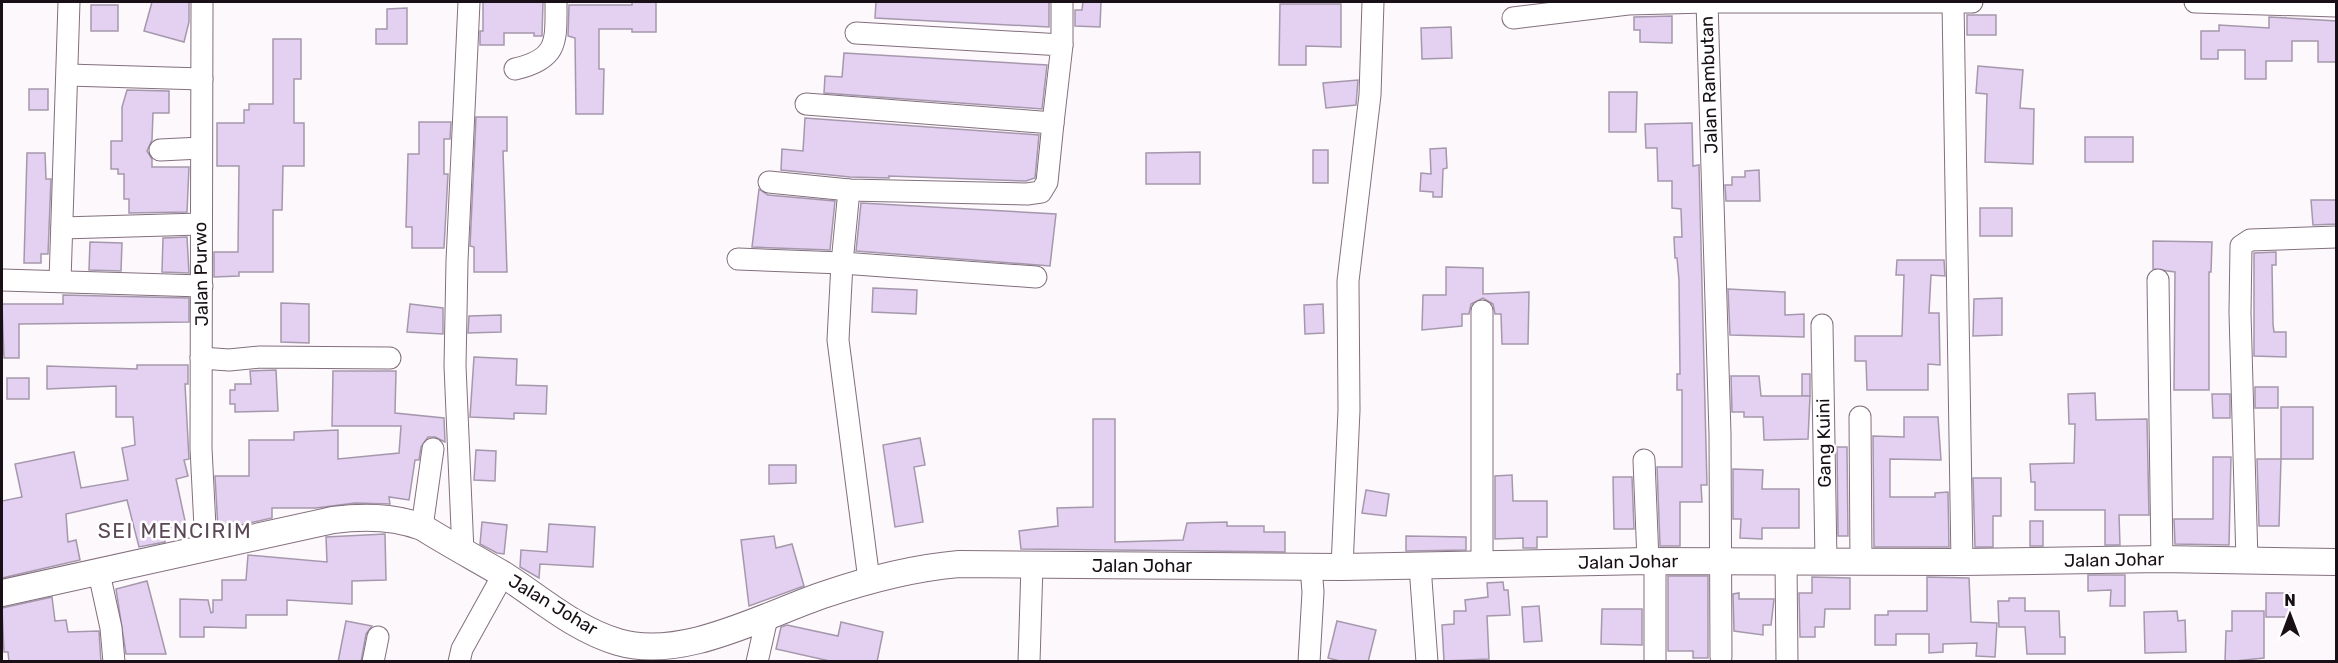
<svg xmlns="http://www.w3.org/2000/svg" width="2338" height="663" font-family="Rubik,sans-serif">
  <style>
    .building { fill: #e4d0f0; stroke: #a598ad; stroke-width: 1.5 }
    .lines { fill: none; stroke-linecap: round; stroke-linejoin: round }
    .minor-casing { stroke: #836f7d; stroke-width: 23 }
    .tertiary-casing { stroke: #836f7d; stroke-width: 28 }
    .minor { stroke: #fff; stroke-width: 21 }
    .tertiary { stroke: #fff; stroke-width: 26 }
    .labels { text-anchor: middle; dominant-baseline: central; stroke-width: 5; stroke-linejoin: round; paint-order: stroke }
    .street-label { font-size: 18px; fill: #181016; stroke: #fff }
    .quarter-label { font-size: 21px; letter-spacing: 1.5px; fill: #5b4855; stroke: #fff }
  </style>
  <rect width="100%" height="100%" fill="#fcf8fb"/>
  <g class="building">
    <path d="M152,2H189V22L184,42L144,31Z"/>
    <path d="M483,2H543L542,36H534V33H504V45H480V31H483Z"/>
    <path d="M632,2H656V32H632V29H599V69H604L603,114H576L575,38L568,36L569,5H632Z"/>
    <path d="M876,2H1049V27L875,18Z"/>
    <path d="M1083,2H1101L1100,27L1075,26V10H1082Z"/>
    <path d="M1280,4H1341V47L1306,46V65H1279Z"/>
    <rect x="91" y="5" width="27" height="26"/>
    <path d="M407,8V44H376V29H387V9Z"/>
    <rect x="1967" y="15" width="29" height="20"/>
    <path d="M1672,16V43L1640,42V30H1634V17Z"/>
    <path d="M2269,17L2337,21V62H2318V41H2292V61H2266V79H2245V50H2218V59H2201V31H2219V25L2269,28Z"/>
    <path d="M1451,27L1452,58L1422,59L1421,28Z"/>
    <path d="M273,39H301V79H294V123H304V166H283L282,210H273V272H239V276L214,277V252H238L239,166H217V123H244V110H249V104H273Z"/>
    <path d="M844,53L1047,65L1042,109L824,93L825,76L842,77Z"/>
    <path d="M1978,66L2023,70L2020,108L2034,109L2033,164L1985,162L1987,94L1976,93Z"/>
    <path d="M1358,80L1356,105L1326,108L1323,83Z"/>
    <rect x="29" y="89" width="19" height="21"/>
    <path d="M127,90L169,91V113H153L152,140L147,151L152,159V167H189L187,212L129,213V199H124V174H118V169H111V141H122V107Z"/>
    <path d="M1609,92H1637L1636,132H1609Z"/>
    <path d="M476,117H507V151H503L507,272H474V247L470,246Z"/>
    <path d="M805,118L1039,135L1035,178L1026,181L889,176V178L850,177L781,170L782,149L803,151Z"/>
    <path d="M419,122H451L450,139H444V174H448L444,248H412V227H406L408,154H419Z"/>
    <path d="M1692,123L1693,166L1699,165L1707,485H1701L1702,502H1680V546H1660L1657,467H1682V390H1677V374H1680L1679,280L1677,258H1675L1674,237H1682L1681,209L1672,208V181H1658L1657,148H1646L1645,124Z"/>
    <rect x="2085" y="137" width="48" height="25"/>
    <path d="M1446,148L1447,168L1443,169L1442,197H1433V192L1420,191L1421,173L1431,174L1430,149Z"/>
    <rect x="1313" y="150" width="15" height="33"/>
    <path d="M1200,152V184H1146V153Z"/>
    <path d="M27,153H45L46,179H51L48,254H41V263H24Z"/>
    <path d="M1759,170L1760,201H1726L1725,185H1732V177H1745V171Z"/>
    <path d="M759,189L768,195L835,201L830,250L752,247Z"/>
    <path d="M2311,200H2337V224L2313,225Z"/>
    <path d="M861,203L1056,214L1050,266L856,251Z"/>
    <rect x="1980" y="208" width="32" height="28"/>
    <path d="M187,237L189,273L162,272L163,238Z"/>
    <path d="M2153,241L2212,242L2211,272H2209V390H2174L2175,272L2153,269Z"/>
    <path d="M90,242L122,243L121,271L89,270Z"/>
    <path d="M2276,252V265H2272L2273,324L2274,332H2286V357L2254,356V253Z"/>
    <path d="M1897,260H1944L1945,276L1931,275L1929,313H1939L1940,365L1928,364V390H1867L1866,361H1855V336H1902L1904,275H1896Z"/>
    <path d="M1446,267L1483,268V294L1529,292L1528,344H1502L1501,314H1495L1493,304L1483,298L1471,304L1469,314H1462V326L1422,330L1423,295H1446Z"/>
    <path d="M873,288L917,290L916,314L872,312Z"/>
    <path d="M1728,289L1785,292V315L1804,314V337L1730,335Z"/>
    <path d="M63,295L189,298V322L19,324V358H4L2,304H63Z"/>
    <path d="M2002,298V335L1973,336L1974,299Z"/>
    <path d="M281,303L309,304V343L281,342Z"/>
    <path d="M410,304L443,308V334L407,332Z"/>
    <path d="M1323,304L1324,333L1305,334L1304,305Z"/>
    <path d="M501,315V332L468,333L469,316Z"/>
    <path d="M474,357L517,359L516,385L547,386L546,414L514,413V419L470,417Z"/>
    <path d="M137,365H188V384H185L189,459L184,460L188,476L176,479L187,530H166L165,542L139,547L127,500L66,514L68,542L76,540L80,560L2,578V501L22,497L15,464L74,452L81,488L128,480L122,448L135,445L133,417H116V386L47,389V366L137,369Z"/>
    <path d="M276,370L278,411L235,412V404H230V390H235V384H251L250,371Z"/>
    <path d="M333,371H396L395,413L444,418L445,442L435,437H428L421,447L419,460H415L409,500L389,497L390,504L355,503L316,508H272V518L218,530L215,476H249V440H294V432L338,430V459L399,453L401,426H332Z"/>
    <rect x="1802" y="374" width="8" height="22"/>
    <path d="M1731,376H1759L1761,396H1810L1808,439L1764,440L1763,417H1744V412H1732Z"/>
    <rect x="7" y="378" width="22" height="21"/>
    <rect x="2255" y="387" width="23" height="21"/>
    <path d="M2095,393L2096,420L2147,419L2149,515H2119L2120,545H2105V510H2035V482H2031L2030,464L2074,463L2075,424H2069L2068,394Z"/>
    <path d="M2212,394H2230V418H2213Z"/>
    <rect x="2281" y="407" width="32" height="52"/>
    <path d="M1904,417H1938L1941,460L1890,459V497H1935V493L1948,492L1949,547H1874L1873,436L1904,437Z"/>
    <path d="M1093,419H1115V542L1183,540L1187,523L1227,522V526H1264V532H1285V552L1021,549L1019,531L1058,526L1057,508L1093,507Z"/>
    <path d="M920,438L925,465L914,467L923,522L895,527L883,445Z"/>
    <path d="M1837,447H1847L1848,536H1838Z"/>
    <path d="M476,450L496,451L495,481L474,480Z"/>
    <path d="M2213,457H2231L2229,545L2175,544L2174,519H2213Z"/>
    <path d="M2257,459H2281L2279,526H2259Z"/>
    <path d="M769,465H796V483L769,484Z"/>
    <path d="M1733,469L1763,470L1762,489H1799V528H1762V539L1740,538L1741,519H1733Z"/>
    <path d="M1512,475L1513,501H1547V537H1537V548H1523V538L1495,539V476Z"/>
    <path d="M1613,477H1632L1634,529H1614Z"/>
    <path d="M1973,478H2001V516H1993V547H1975Z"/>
    <path d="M1366,490L1389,494L1386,516L1362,513Z"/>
    <rect x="2030" y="521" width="13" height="25"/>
    <path d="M482,522L507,525L504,554L497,553L480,544Z"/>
    <path d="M549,524L595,527L593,567L540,564L539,578L520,567L521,550L547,552Z"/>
    <path d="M385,534L386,580L352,581V604L287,600V615H246V628L204,627V637H180V599L208,600L211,613L213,612V600H222V580H246L248,555L327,562L326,537Z"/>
    <path d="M774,536L776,548L792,544L804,586L749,606L741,540Z"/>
    <path d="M1406,536L1466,537V550L1406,551Z"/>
    <path d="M2088,575H2125V606H2110L2111,590L2088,591Z"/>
    <path d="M1668,576H1708V658H1693V651H1668Z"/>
    <path d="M1812,577L1850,578V609H1825L1824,627H1815V637H1800L1799,593H1812Z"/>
    <path d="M1927,577L1969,578L1971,622L1997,623L1995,657L1976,656L1977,643L1943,644V652L1929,653V634H1896V645H1875V615H1888V611H1927Z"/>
    <path d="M147,581L166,654H126L116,589Z"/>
    <path d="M1503,582L1504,590H1508L1510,615L1487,616L1489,659L1444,661L1442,625L1454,624V611H1466L1465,600L1488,597L1487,583Z"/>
    <path d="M1739,593V599H1774L1771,625H1763V635L1734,631L1733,594Z"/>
    <rect x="2266" y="593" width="25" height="24"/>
    <path d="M52,597L55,621L66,620L68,632L99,631L101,662H9L8,652H4L2,608Z"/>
    <path d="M2009,598H2025V611H2059L2060,637H2065V654H2027L2025,627H1999L1998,601H2009Z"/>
    <path d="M1539,606L1542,641L1524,642L1522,607Z"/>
    <path d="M1602,609H1642V645L1601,644Z"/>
    <path d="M2177,611L2178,621L2185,620L2186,652L2145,653L2144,612Z"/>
    <path d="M2232,611H2264V658L2225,662L2226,631H2232Z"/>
    <path d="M346,621L372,626L366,634L361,662H338Z"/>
    <path d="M1337,621L1376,630L1368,662H1344L1328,658Z"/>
    <path d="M841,622L883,632L877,662H834L776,649L781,627L787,625L838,636Z"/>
  </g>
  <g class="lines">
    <defs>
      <g id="minor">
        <path d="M202,2L201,448L206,547"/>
        <path d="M1062,2V45"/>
        <path d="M1953,2L1962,562"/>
        <path d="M2195,2L2336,6"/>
        <path d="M1513,18L1628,4L1707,2"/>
        <path d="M856,33L1062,45L1053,123"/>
        <path d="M515,69C559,59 556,41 556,2"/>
        <path d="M68,75L202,79"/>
        <path d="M160,150L201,148"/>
        <path d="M769,182L849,190L1027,194L1041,192L1047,182L1053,123L806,104"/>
        <path d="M849,190L842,263L838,340L869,580"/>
        <path d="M62,228L200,224"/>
        <path d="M738,259L842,263L1036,277"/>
        <path d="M2,280L202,286"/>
        <path d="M2158,280L2162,559"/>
        <path d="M60,281L69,2"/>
        <path d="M1482,311V564"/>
        <path d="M1822,325L1826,561"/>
        <path d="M201,358L229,360L260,357L390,358"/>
        <path d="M1860,417L1861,561"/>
        <path d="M1644,460L1648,561"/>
        <path d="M422,527L433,449"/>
        <path d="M463,552L455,366L457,261L469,2"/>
        <path d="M2247,561L2240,313L2241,246L2250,240L2336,237"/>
        <path d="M1786,562L1787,662"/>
        <path d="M1420,566L1427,662"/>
        <path d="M1342,567L1349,410L1348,281L1370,95L1373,2"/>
        <path d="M99,573L111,628L114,662"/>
        <path d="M1721,657L1720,434L1707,2H1972"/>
        <path d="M373,662L378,637"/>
        <path d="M459,662L462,649L503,575"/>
        <path d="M757,662L767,618"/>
        <path d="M1029,662L1032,565"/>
        <path d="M1309,662L1313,592L1311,567"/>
        <path d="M1655,662V561"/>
      </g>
      <path id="tertiary" d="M2,593L333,520C363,516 393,516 422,527C449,544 477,559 504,575C540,598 576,630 618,642C682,661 762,616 823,595C867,580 912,568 959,564L1342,567L1648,561L1962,562L2162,559L2336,562"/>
    </defs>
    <use href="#minor" class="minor-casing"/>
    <use href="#tertiary" class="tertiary-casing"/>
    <use href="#minor" class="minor"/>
    <use href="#tertiary" class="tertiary"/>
  </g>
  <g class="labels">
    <g class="street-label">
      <text transform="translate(1709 85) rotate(-92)">Jalan Rambutan</text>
      <text transform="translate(201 274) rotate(-91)">Jalan Purwo</text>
      <text transform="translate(1824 443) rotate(-91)">Gang Kuini</text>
      <text transform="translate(2114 560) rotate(-1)">Jalan Johar</text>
      <text transform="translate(1628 562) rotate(-1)">Jalan Johar</text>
      <text x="1142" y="566">Jalan Johar</text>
      <text transform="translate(553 605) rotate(31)">Jalan Johar</text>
    </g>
    <g class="quarter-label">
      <text x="175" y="530">SEI MENCIRIM</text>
    </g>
  </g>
  <rect width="2338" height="663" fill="none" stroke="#181016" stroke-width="6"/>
  <g transform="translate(2290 615)" stroke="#ffffff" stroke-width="4.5" paint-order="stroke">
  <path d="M0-4.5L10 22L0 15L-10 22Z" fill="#181016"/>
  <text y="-9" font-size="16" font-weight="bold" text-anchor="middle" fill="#181016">N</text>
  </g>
</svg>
